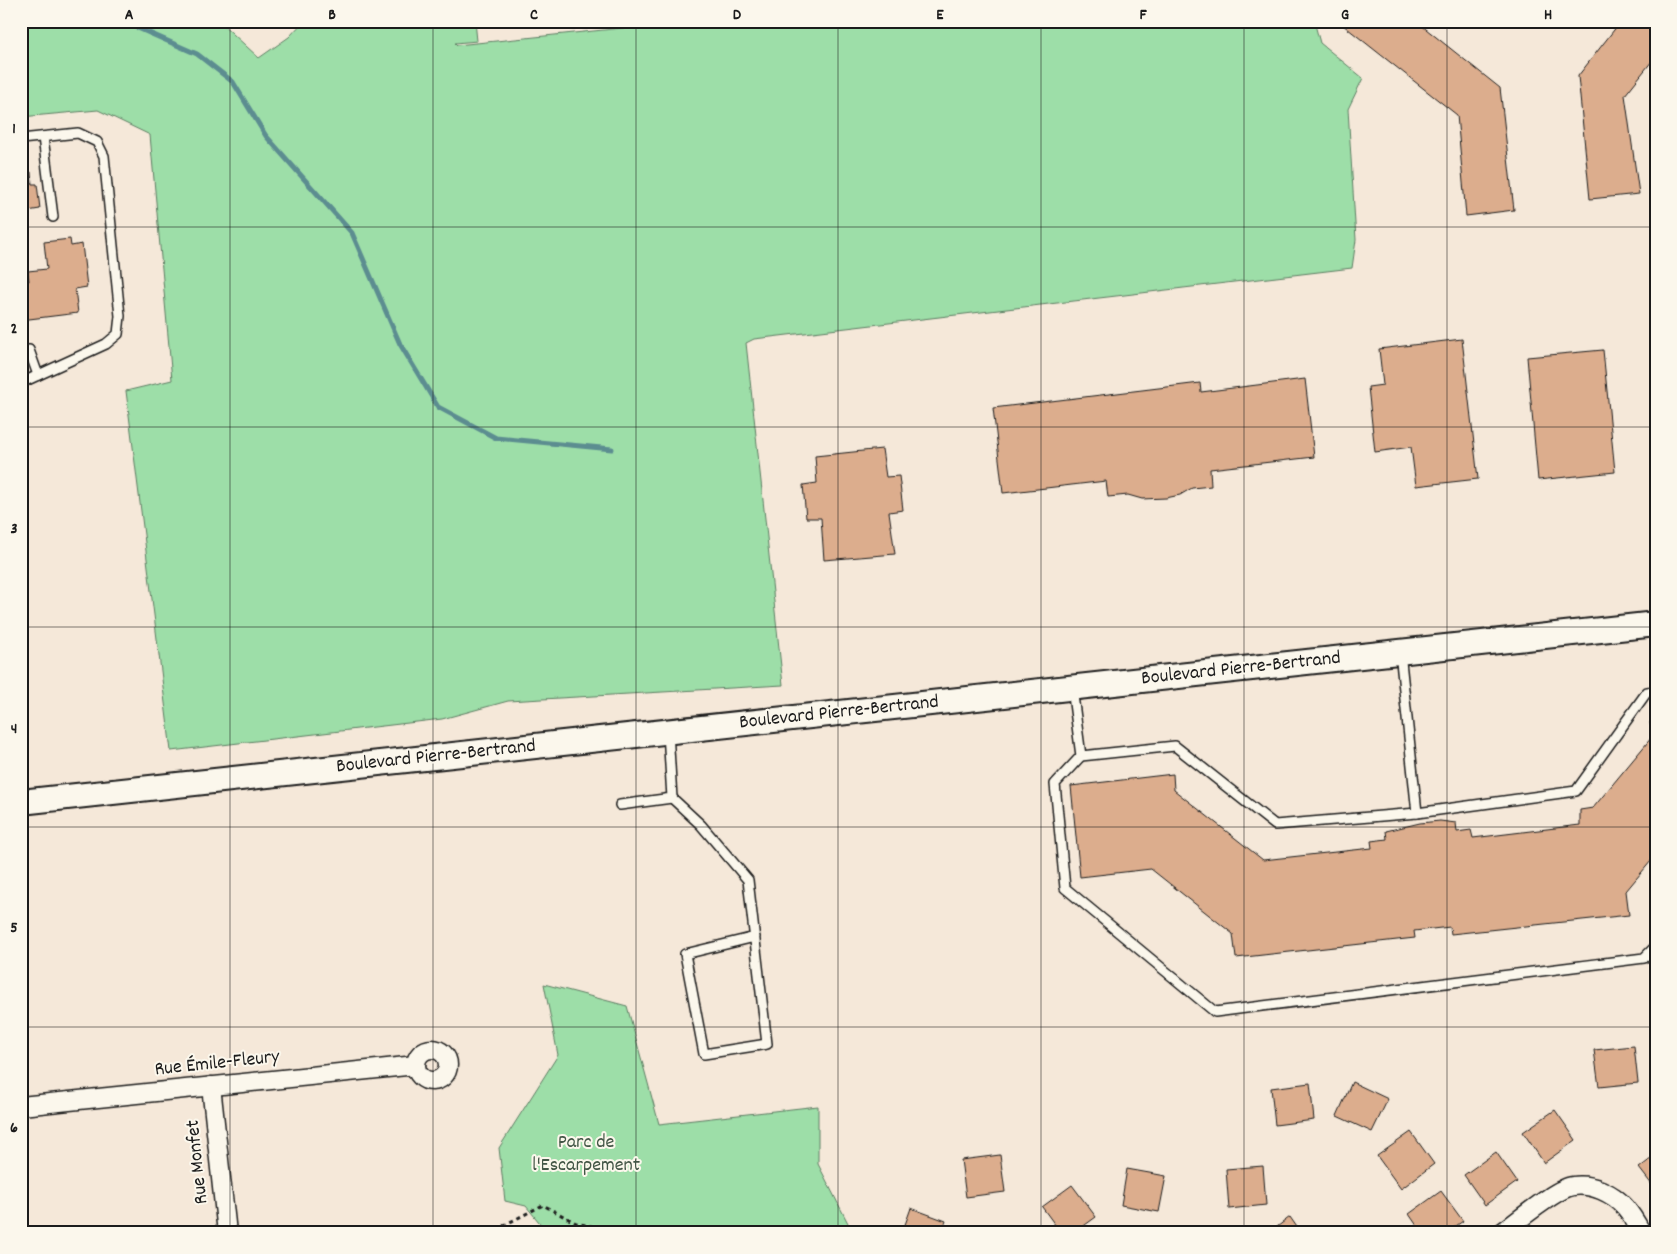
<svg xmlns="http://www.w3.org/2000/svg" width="1677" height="1254" font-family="Dekko,sans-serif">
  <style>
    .green { fill: #9ddea8; stroke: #5c7d62 }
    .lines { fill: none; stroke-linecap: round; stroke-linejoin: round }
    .stream { stroke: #5c8d90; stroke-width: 5 }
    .building { fill: #dcad8d; stroke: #1c1c1c }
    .service-casing { stroke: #1c1c1c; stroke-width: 12 }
    .minor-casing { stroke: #1c1c1c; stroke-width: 21 }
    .secondary-casing { stroke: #1c1c1c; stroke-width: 28 }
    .path { stroke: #1c1c1c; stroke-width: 3; stroke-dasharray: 4 4; stroke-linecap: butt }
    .service { stroke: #fbf7ec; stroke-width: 9 }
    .minor { stroke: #fbf7ec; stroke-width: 18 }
    .secondary { stroke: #fbf7ec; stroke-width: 24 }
    .grid { fill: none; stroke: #1c1c1c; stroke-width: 1; stroke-opacity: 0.55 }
    .labels { text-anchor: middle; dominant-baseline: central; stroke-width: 4; stroke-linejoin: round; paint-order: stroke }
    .street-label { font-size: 20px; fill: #1c1c1c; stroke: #fbf7ec }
    .park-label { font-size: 20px; fill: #435646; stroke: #fbf7ec }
    .neatline { fill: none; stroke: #1c1c1c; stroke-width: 2 }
    .grid-label { font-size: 16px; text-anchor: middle; font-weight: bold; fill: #1c1c1c }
  </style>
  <rect width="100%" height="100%" fill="#f5e8d9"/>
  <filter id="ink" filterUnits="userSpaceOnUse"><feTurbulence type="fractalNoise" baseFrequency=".02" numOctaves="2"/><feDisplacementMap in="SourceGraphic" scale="10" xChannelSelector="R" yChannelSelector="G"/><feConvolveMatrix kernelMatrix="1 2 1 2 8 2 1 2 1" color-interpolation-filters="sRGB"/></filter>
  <g filter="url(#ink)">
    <g class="green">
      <path d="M21,21H219L259,58L289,37L304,21H475L477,41L455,43L457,45L691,21H1314L1320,43L1363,78L1348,109L1356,240L1352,268L754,339L746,343L783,685L508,701L442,719L171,751L126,391L172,380L150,135L98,110L21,117Z"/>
      <path d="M544,984L627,1006L659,1124L818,1106V1164L853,1233H548L526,1206L505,1201L499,1148L558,1055Z"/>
    </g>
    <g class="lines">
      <path class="stream" d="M122,21L197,54L233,82L266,136L352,233L400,344L438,407L496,438L612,449"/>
    </g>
    <g class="building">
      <path d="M1338,21H1416L1500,88L1514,210L1466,216L1457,115Z"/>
      <path d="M1621,21H1656V56L1625,95L1639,194L1590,199L1578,76Z"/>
      <path d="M31,172L32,184H37L40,209L21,212V173Z"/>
      <path d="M70,239L71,246L82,244L87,287L75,289L78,313L21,320V282L29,281L28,271L47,269L44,242Z"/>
      <path d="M1462,339L1478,479L1416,486L1411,447L1375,452L1368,387L1383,385L1379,349Z"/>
      <path d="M1603,350L1615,472L1538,480L1527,357Z"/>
      <path d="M1305,379L1314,457L1210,469L1211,486L1192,488L1180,495L1166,498L1142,499L1128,495L1108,497L1106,481L1003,493L993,408L1200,383L1201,392Z"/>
      <path d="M882,449L886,477L899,476L903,510L889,512L895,554L824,560L821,518H806L803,485L817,483L815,456Z"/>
      <path d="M1650,722H1656V855L1626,891L1629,915L1451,934L1450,927L1414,931L1415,938L1236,958L1233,934L1151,869L1080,877L1071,786L1173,774L1174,790L1263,860L1372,848L1371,841L1387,839L1386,831L1420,823L1440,821L1456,823L1457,832L1471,830L1473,838L1580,825V810L1593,808L1652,737Z"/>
      <path d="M1634,1046L1638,1083L1599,1087L1594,1050Z"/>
      <path d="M1352,1082L1388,1099L1372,1132L1337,1116Z"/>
      <path d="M1310,1083L1314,1120L1275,1125L1271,1088Z"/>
      <path d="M1555,1110L1576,1140L1544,1163L1523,1132Z"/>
      <path d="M1411,1132L1434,1164L1401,1189L1377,1156Z"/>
      <path d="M1496,1152L1517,1182L1485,1205L1464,1175Z"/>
      <path d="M1000,1155L1005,1192L966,1197L961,1160Z"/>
      <path d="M1656,1155V1190L1639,1168Z"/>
      <path d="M1263,1166L1266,1205L1229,1209L1226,1169Z"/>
      <path d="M1127,1169L1166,1176L1159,1212L1121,1205Z"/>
      <path d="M1072,1185L1096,1217L1074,1233H1061L1042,1207Z"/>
      <path d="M1441,1191L1463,1221L1446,1233H1422L1409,1214Z"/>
      <path d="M911,1208L946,1221L941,1233H902Z"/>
      <path d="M1290,1217L1301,1233H1269Z"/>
    </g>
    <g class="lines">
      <defs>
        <g id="service">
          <path d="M43,137L53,217"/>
          <path d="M21,139L78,133L97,142L104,156L120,316L118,334L106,344L21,383"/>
          <path d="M21,351L29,350L38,375"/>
          <path d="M1400,652L1417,813"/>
          <path d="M1072,688L1081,756L1175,746L1275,825L1417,813L1576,791L1647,692L1656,691"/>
          <path d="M1081,756L1055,784L1065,888L1215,1012L1644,958L1656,946"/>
          <path d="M672,798L701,825L748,880L767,1044L704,1054L685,954L755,937"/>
          <path d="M620,805L672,798L668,732"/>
        </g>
        <g id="minor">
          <circle cx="432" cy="1065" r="16"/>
          <path d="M211,1086L227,1233"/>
          <path d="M21,1106L416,1065"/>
          <path d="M1501,1233C1517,1222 1556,1188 1573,1186C1591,1183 1613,1193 1625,1207C1632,1215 1637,1224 1642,1233"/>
        </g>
        <path id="secondary" d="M21,802L1656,624"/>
      </defs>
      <use href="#service" class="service-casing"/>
      <use href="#minor" class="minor-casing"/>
      <use href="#secondary" class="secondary-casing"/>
      <path class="path" d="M489,1233L543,1205L576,1223L623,1233"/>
      <use href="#service" class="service"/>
      <use href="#minor" class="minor"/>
      <use href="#secondary" class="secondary"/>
    </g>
  </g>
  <path class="grid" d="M230,21V1233M433,21V1233M636,21V1233M838,21V1233M1041,21V1233M1244,21V1233M1447,21V1233M21,227H1656M21,427H1656M21,627H1656M21,827H1656M21,1027H1656"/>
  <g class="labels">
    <g class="street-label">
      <text transform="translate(1241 669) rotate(-6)">Boulevard Pierre-Bertrand</text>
      <text transform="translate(839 713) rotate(-6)">Boulevard Pierre-Bertrand</text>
      <text transform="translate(436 757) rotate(-6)">Boulevard Pierre-Bertrand</text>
      <text transform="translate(217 1064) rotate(-6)">Rue Émile-Fleury</text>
      <text transform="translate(198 1162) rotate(-96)">Rue Monfet</text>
    </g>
    <g class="park-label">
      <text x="586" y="1143">Parc de<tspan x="586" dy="23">l'Escarpement</tspan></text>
    </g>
  </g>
  <rect width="1677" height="1254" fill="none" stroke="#fbf7ec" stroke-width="55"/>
  <rect x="28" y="28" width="1622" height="1198" class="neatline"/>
  <g class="grid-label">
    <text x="129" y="19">A</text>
    <text x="332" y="19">B</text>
    <text x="534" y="19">C</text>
    <text x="737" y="19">D</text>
    <text x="940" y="19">E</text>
    <text x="1143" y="19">F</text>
    <text x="1345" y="19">G</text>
    <text x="1548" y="19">H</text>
    <text x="14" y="133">1</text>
    <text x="14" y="333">2</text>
    <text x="14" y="533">3</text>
    <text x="14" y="733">4</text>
    <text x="14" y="932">5</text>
    <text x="14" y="1132">6</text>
  </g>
</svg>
